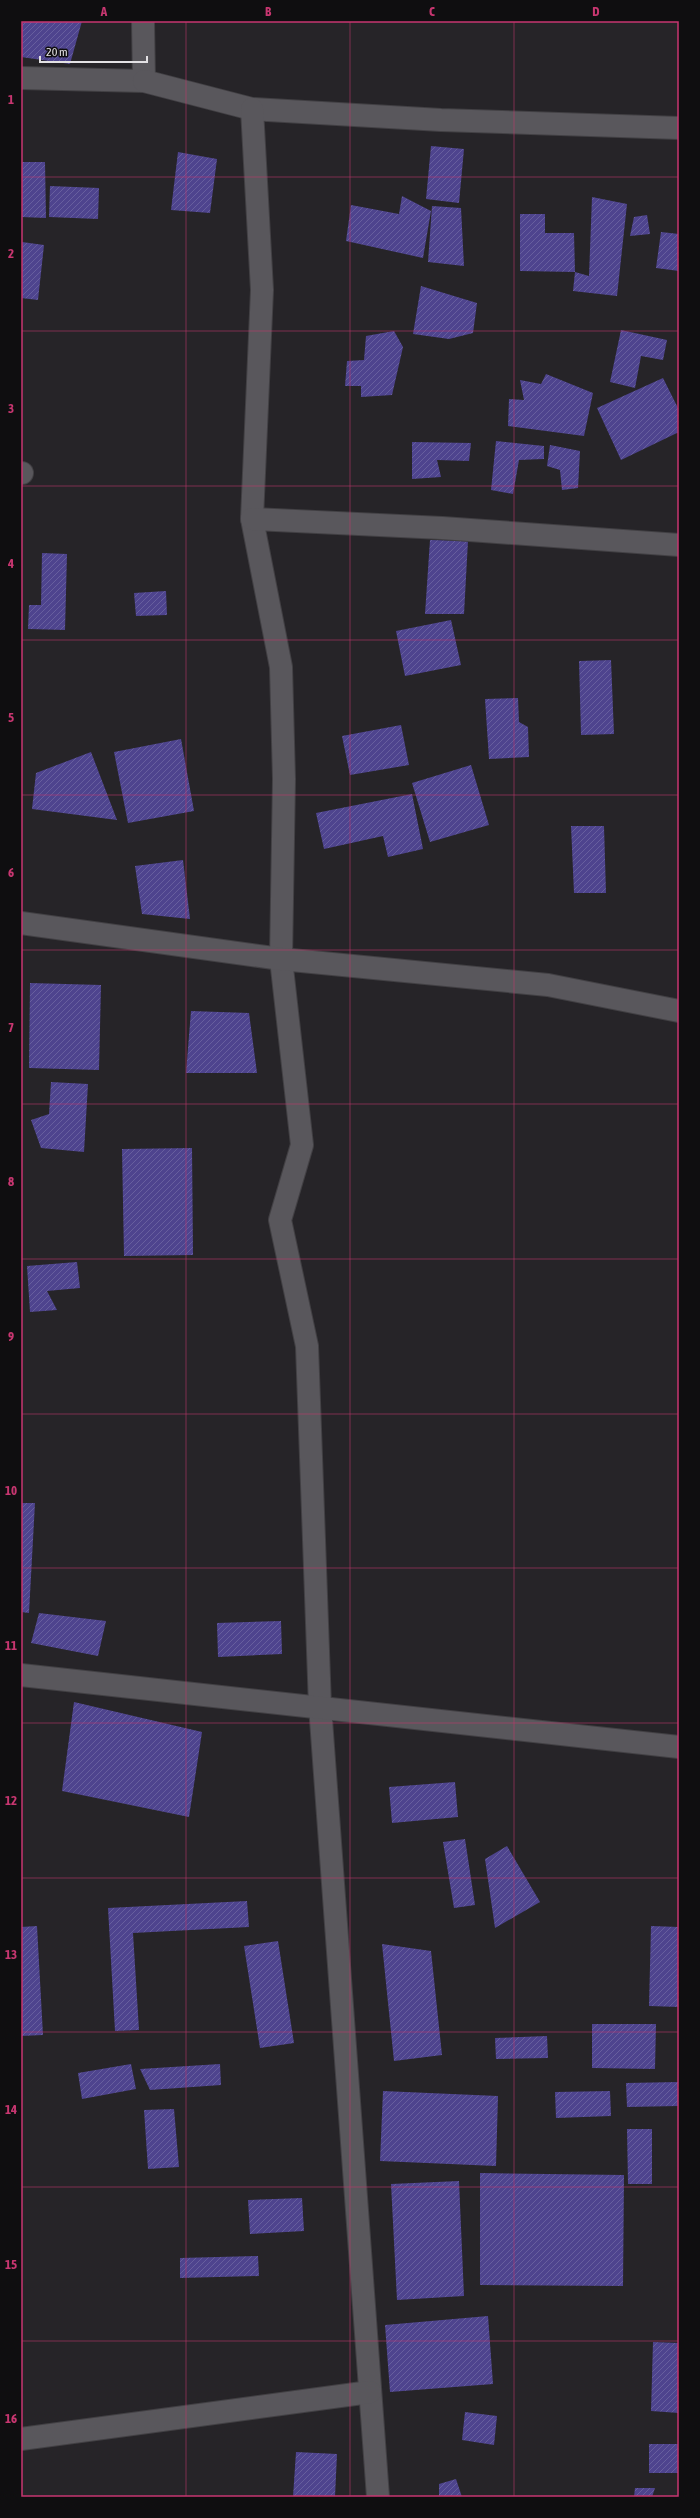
<svg xmlns="http://www.w3.org/2000/svg" width="700" height="2518" font-family="'Asap Condensed',sans-serif">
  <style>
    .building { fill: url(#building-hatch) }
    .lines { fill: none; stroke-linecap: round; stroke-linejoin: round }
    .street-casing { stroke: #424044; stroke-width: 24 }
    .street { stroke: #59575c; stroke-width: 22 }
    .grid { fill: none; stroke: #c73670; stroke-width: 1; stroke-opacity: 0.55 }
    .neatline { fill: none; stroke: #c73670; stroke-width: 1.5 }
    .grid-label { font-size: 13px; text-anchor: middle; font-weight: bold; fill: #c73670 }
  </style>
  <defs>
    <pattern id="building-hatch" width="6" height="6" patternUnits="userSpaceOnUse"><rect width="6" height="6" fill="#4e448e"/><path d="M-1 1l2-2M0 6l6-6M5 7l2-2" fill="none" stroke="#675f9e"/></pattern>
  </defs>
  <rect width="100%" height="100%" fill="#262428"/>
  <g class="building">
    <path d="M21,21H82L70,64L21,57Z"/>
    <path d="M431,146L464,149L459,203L426,199Z"/>
    <path d="M178,152L217,159L210,213L171,210Z"/>
    <path d="M21,162H45L46,218L21,217Z"/>
    <path d="M50,186L99,188L98,219L49,217Z"/>
    <path d="M402,196L431,211L423,258L346,241L351,205L399,214Z"/>
    <path d="M592,197L627,204L617,296L573,291L575,272L520,271V214H545V233H574L575,272L589,276Z"/>
    <path d="M432,206L461,208L464,266L428,262Z"/>
    <path d="M647,215L650,234L630,236L634,217Z"/>
    <path d="M661,232L679,234V271L656,268Z"/>
    <path d="M22,242L44,245L38,300L21,298Z"/>
    <path d="M421,286L477,303L473,333L449,339L413,334Z"/>
    <path d="M621,330L667,340L663,360L641,356L635,388L610,382Z"/>
    <path d="M394,331L403,347L392,395L361,397V386H345L347,361L364,360L366,336Z"/>
    <path d="M546,374L593,393L584,436L508,426L509,399L524,400L520,380L541,384Z"/>
    <path d="M663,378L679,410V432L621,460L597,408Z"/>
    <path d="M496,441L544,446V459L519,460L513,494L491,490Z"/>
    <path d="M412,442L471,443L469,461L437,460L441,477L412,479Z"/>
    <path d="M550,445L580,451L578,488L562,490L560,470L547,466Z"/>
    <path d="M430,540L468,541L464,614H425Z"/>
    <path d="M42,553L67,554L65,630L28,629L29,605H41Z"/>
    <path d="M166,591L167,615L136,616L134,593Z"/>
    <path d="M451,620L461,665L405,676L396,631Z"/>
    <path d="M611,660L614,734L581,735L579,661Z"/>
    <path d="M518,698L519,722L528,727L529,757L489,759L485,699Z"/>
    <path d="M401,725L409,765L350,775L342,736Z"/>
    <path d="M181,739L194,811L128,823L114,752Z"/>
    <path d="M91,752L117,820L32,809L36,773Z"/>
    <path d="M471,765L489,825L430,842L412,783Z"/>
    <path d="M412,794L423,849L388,857L383,836L324,849L316,813Z"/>
    <path d="M571,826H604L606,893H574Z"/>
    <path d="M183,860L190,919L142,914L135,866Z"/>
    <path d="M30,983L101,985L99,1070L29,1068Z"/>
    <path d="M191,1011L249,1013L257,1073H186Z"/>
    <path d="M51,1082L88,1084L84,1152L41,1148L31,1120L49,1114Z"/>
    <path d="M192,1148L193,1255L124,1256L122,1149Z"/>
    <path d="M77,1262L80,1288L47,1291L57,1310L30,1312L27,1266Z"/>
    <path d="M21,1503H35L29,1613L21,1612Z"/>
    <path d="M39,1613L106,1621L98,1656L31,1643Z"/>
    <path d="M281,1621L282,1654L218,1657L217,1623Z"/>
    <path d="M74,1702L202,1732L189,1817L62,1791Z"/>
    <path d="M455,1782L458,1817L392,1823L389,1787Z"/>
    <path d="M465,1839L475,1905L454,1908L443,1842Z"/>
    <path d="M507,1846L540,1902L495,1928L485,1859Z"/>
    <path d="M247,1901L249,1927L133,1933L139,2030L115,2031L108,1908Z"/>
    <path d="M37,1926L43,2035L21,2036V1927Z"/>
    <path d="M651,1926L679,1927V2007L649,2006Z"/>
    <path d="M278,1941L294,2043L260,2048L244,1946Z"/>
    <path d="M382,1944L431,1951L442,2055L394,2061Z"/>
    <path d="M592,2024H656L655,2069L592,2068Z"/>
    <path d="M547,2036L548,2058L496,2059L495,2038Z"/>
    <path d="M131,2064L136,2089L82,2099L78,2073Z"/>
    <path d="M220,2064L221,2085L150,2090L140,2069Z"/>
    <path d="M679,2082V2106L627,2107L626,2083Z"/>
    <path d="M383,2091L498,2096L496,2166L380,2161Z"/>
    <path d="M610,2091L611,2116L556,2118L555,2092Z"/>
    <path d="M174,2109L179,2167L148,2169L144,2110Z"/>
    <path d="M627,2129H652V2184H628Z"/>
    <path d="M480,2173L624,2175L623,2286L480,2285Z"/>
    <path d="M459,2181L464,2296L397,2300L391,2184Z"/>
    <path d="M302,2198L304,2231L250,2234L248,2200Z"/>
    <path d="M258,2256L259,2276L180,2278V2258Z"/>
    <path d="M488,2316L493,2384L390,2392L385,2325Z"/>
    <path d="M653,2342L679,2343V2413L651,2411Z"/>
    <path d="M465,2412L497,2416L494,2445L462,2440Z"/>
    <rect x="649" y="2444" width="30" height="29"/>
    <path d="M296,2452L337,2454L335,2497H293Z"/>
    <path d="M456,2479L462,2497H439V2484Z"/>
    <path d="M635,2488H655L652,2497H634Z"/>
  </g>
  <g class="lines">
    <defs>
      <g id="street">
        <path d="M21,78L144,81L143,21"/>
        <path d="M144,81L252,109L441,120L679,128"/>
        <path d="M252,109L262,290L252,519L281,667L284,779L281,959L302,1145L280,1220L307,1346L320,1706L378,2497"/>
        <path d="M21,473H22"/>
        <path d="M252,519L442,528L679,545"/>
        <path d="M21,923L281,959L548,985L679,1011"/>
        <path d="M21,1675L679,1747"/>
        <path d="M21,2439L370,2392"/>
      </g>
    </defs>
    <use href="#street" class="street-casing"/>
    <use href="#street" class="street"/>
  </g>
  <path class="grid" d="M186,21V2497M350,21V2497M514,21V2497M21,177H679M21,331H679M21,486H679M21,640H679M21,795H679M21,950H679M21,1104H679M21,1259H679M21,1414H679M21,1568H679M21,1723H679M21,1878H679M21,2032H679M21,2187H679M21,2341H679"/>
  <rect width="700" height="2518" fill="none" stroke="#0f0e10" stroke-width="44"/>
  <path d="M40 56v6h107v-6" fill="none" stroke="#e3e1e4" stroke-width="2"/>
  <text x="46" y="56" font-size="12" fill="#e3e1e4" stroke="#0f0e10" stroke-width="3" paint-order="stroke">20 m</text>
  <rect x="22" y="22" width="656" height="2474" class="neatline"/>
  <g class="grid-label">
    <text x="104" y="16">A</text>
    <text x="268" y="16">B</text>
    <text x="432" y="16">C</text>
    <text x="596" y="16">D</text>
    <text x="11" y="104">1</text>
    <text x="11" y="258">2</text>
    <text x="11" y="413">3</text>
    <text x="11" y="568">4</text>
    <text x="11" y="722">5</text>
    <text x="11" y="877">6</text>
    <text x="11" y="1032">7</text>
    <text x="11" y="1186">8</text>
    <text x="11" y="1341">9</text>
    <text x="11" y="1495">10</text>
    <text x="11" y="1650">11</text>
    <text x="11" y="1805">12</text>
    <text x="11" y="1959">13</text>
    <text x="11" y="2114">14</text>
    <text x="11" y="2269">15</text>
    <text x="11" y="2423">16</text>
  </g>
</svg>
